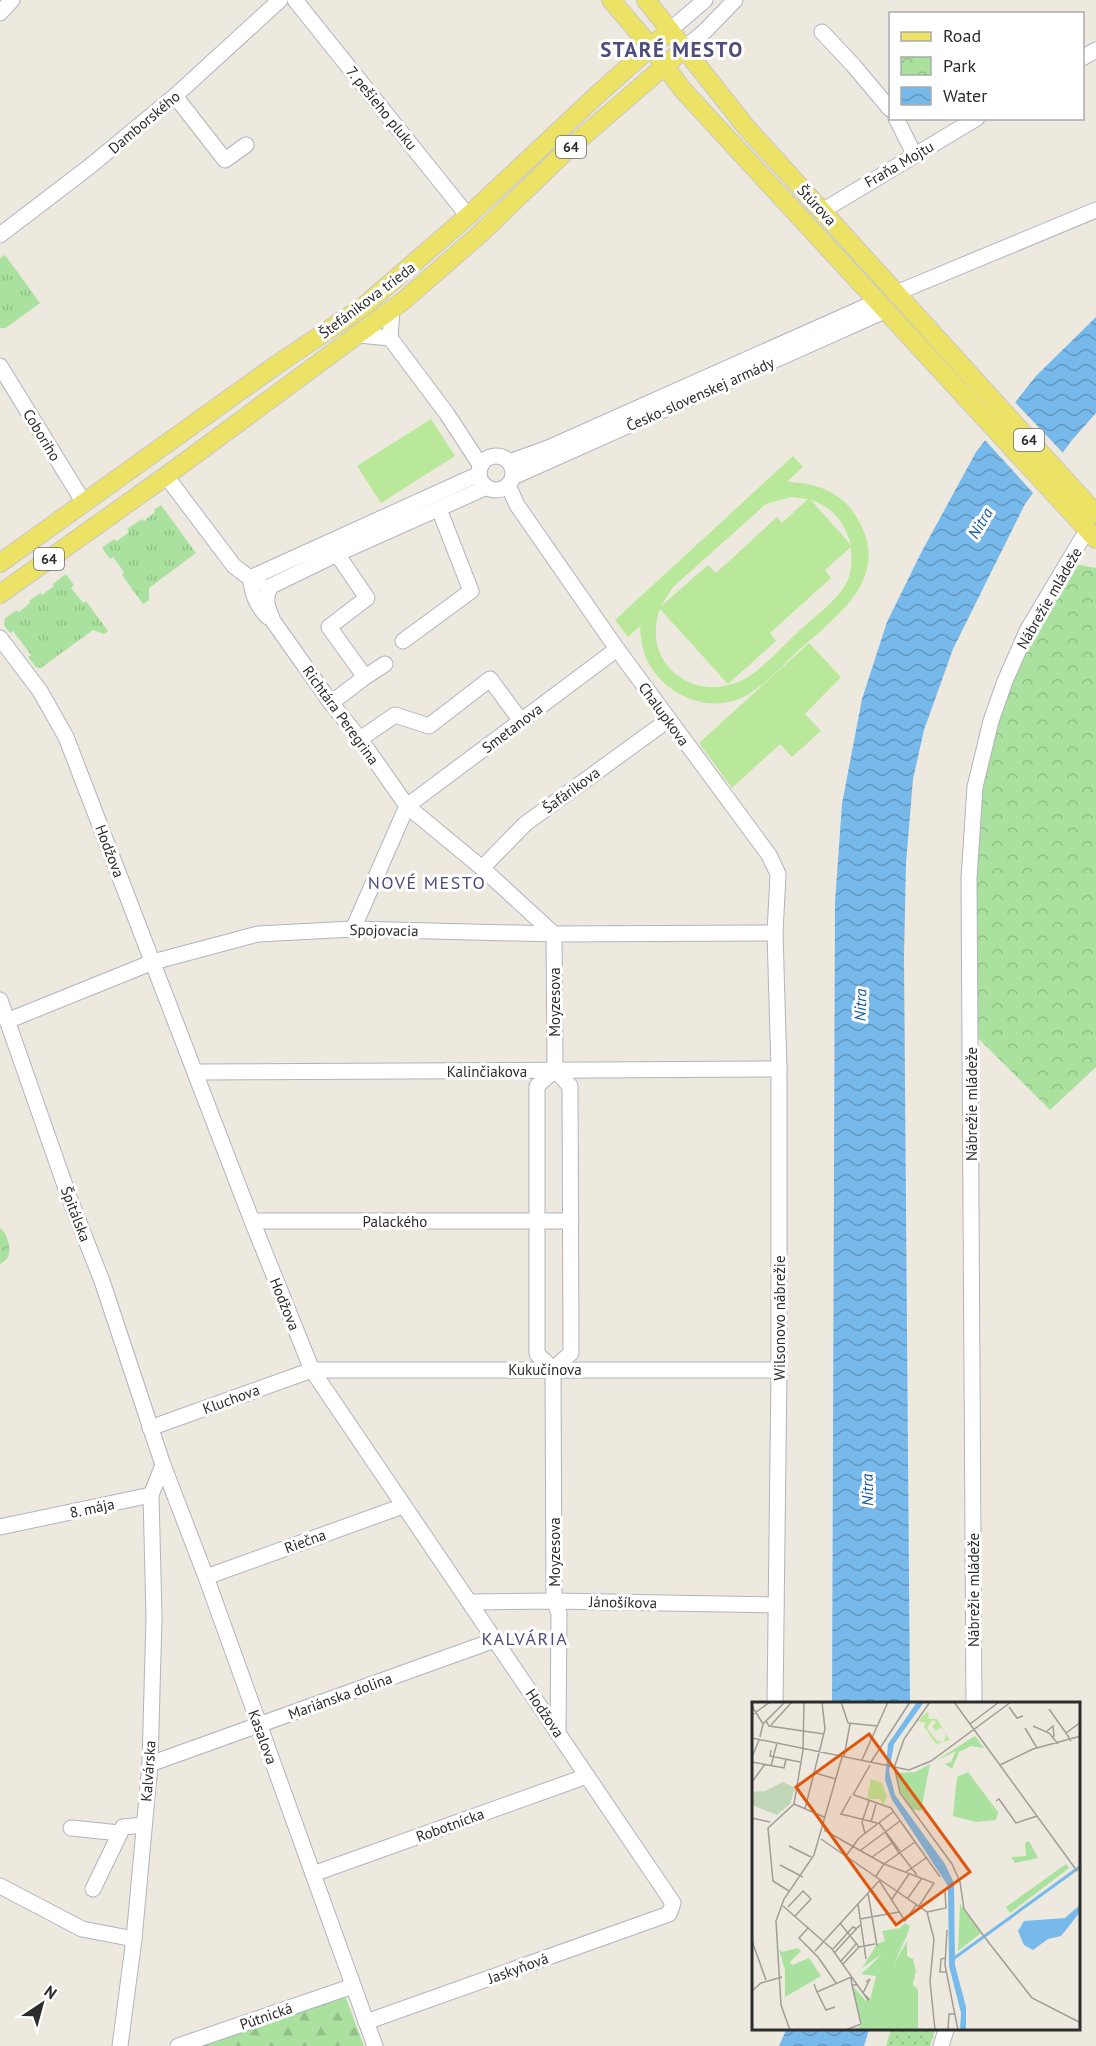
<svg xmlns="http://www.w3.org/2000/svg" width="1096" height="2046" font-family="'PT Sans',sans-serif">
  <style>
    .grass { fill: url(#grass-tufts) }
    .forest { fill: url(#forest-firs) }
    .park { fill: url(#park-crowns) }
    .garden { fill: url(#garden-dots) }
    .pitch { fill: #bae89a; fill-rule: evenodd }
    .water { fill: url(#water-waves) }
    .pier { fill: #ede9df }
    .lines { fill: none; stroke-linecap: round; stroke-linejoin: round }
    .minor-casing { stroke: #b2b3bf; stroke-width: 17 }
    .major-casing { stroke: #c8c8c8; stroke-width: 20 }
    .minor { stroke: #fff; stroke-width: 15 }
    .major { stroke: #ece265; stroke-width: 18 }
    .labels { text-anchor: middle; dominant-baseline: central; stroke-width: 6; stroke-linejoin: round; paint-order: stroke }
    .shield { fill: #fff; stroke: #6b6b6b; stroke-width: 1.5 }
    .shield-label { font-size: 14px; font-weight: bold; fill: #2c2c2c }
    .street-label { font-size: 15px; fill: #2c2c2c; stroke: #fff }
    .water-label { font-size: 16px; font-style: italic; fill: #12559a; stroke: #fff }
    .quarter-label { font-size: 18px; letter-spacing: 1.5px; fill: #4e4e7c; stroke: #fff }
    .district-label { font-size: 21px; font-weight: bold; letter-spacing: 1.5px; fill: #4e4e7c; stroke: #fff }
    .inset-river { fill: none; stroke: #77b9eb; stroke-width: 3 }
    .inset-road { fill: none; stroke: #a09d97; stroke-width: 1.5 }
    .view { fill: #df570e; fill-opacity: 0.15; stroke: #df570e; stroke-width: 3 }
    .inset-edge { fill: none; stroke: #2c2c2c; stroke-width: 3 }
  </style>
  <defs>
    <pattern id="grass-tufts" width="24" height="20" patternUnits="userSpaceOnUse" patternTransform="scale(1.5)"><rect width="24" height="20" fill="#aae19e"/><path d="M3 7l-1-3M5 7V3M7 7l1-3M15 17l-1-3M17 17v-4M19 17l1-3" fill="none" stroke="#92c188"/></pattern>
    <pattern id="forest-firs" width="22" height="20" patternUnits="userSpaceOnUse" patternTransform="scale(1.5)"><rect width="22" height="20" fill="#aae19e"/><path d="M5 1l3.5 6h-7zM16 11l3.5 6h-7z" fill="#92c188"/></pattern>
    <pattern id="park-crowns" width="20" height="18" patternUnits="userSpaceOnUse" patternTransform="scale(1.5)"><rect width="20" height="18" fill="#aae19e"/><path d="M2 6a3 3 0 1 1 6 0M12 15a3 3 0 1 1 6 0" fill="none" stroke="#92c188"/></pattern>
    <pattern id="garden-dots" width="8" height="8" patternUnits="userSpaceOnUse" patternTransform="scale(1.5)"><rect width="8" height="8" fill="#aae19e"/><path d="M2 2h.1M6 6h.1" fill="none" stroke="#92c188" stroke-width="1.8" stroke-linecap="round"/></pattern>
    <pattern id="water-waves" width="16" height="10" patternUnits="userSpaceOnUse" patternTransform="scale(1.5)"><rect width="16" height="10" fill="#77b9eb"/><path d="M0 5q4-4 8 0t8 0" fill="none" stroke="#6297bf"/></pattern>
  </defs>
  <rect width="100%" height="100%" fill="#ede9df"/>
  <g class="grass">
    <path d="M5,255L40,303L6,328H0V258Z"/>
    <path d="M161,505L196,553L149,588V600L143,604L122,575L124,572L113,557L110,559L102,548L114,539L117,541L129,532L127,529L142,519L144,521L155,512L154,510Z"/>
    <path d="M66,574L74,585L71,588L83,603L86,601L108,631L104,634L93,630L41,668L36,667L28,657L31,655L13,631L10,633L4,625L5,618L17,610L19,612L30,603L29,601L40,593L42,595L54,586L53,584Z"/>
  </g>
  <path class="forest" d="M345,1996L364,2046H193Z"/>
  <g class="park">
    <path d="M1074,564L1096,568V1067L1050,1110L977,1037C977,961 971,884 980,808C984,766 995,725 1010,685C1025,642 1052,603 1074,564Z"/>
    <path d="M0,1228C7,1233 12,1249 8,1257C7,1259 1,1264 0,1265Z"/>
  </g>
  <path class="garden" d="M891,2030H935L930,2046H886Z"/>
  <g class="pitch">
    <path d="M431,419L455,456L381,503L357,466Z"/>
    <path d="M793,456L803,467L787,482C813,482 839,491 854,513C895,574 841,613 800,649C785,663 766,684 749,694C713,716 666,697 648,662C642,651 641,638 640,626L628,637L615,620ZM791,497L808,499L782,523L777,517L716,573L708,565L661,606L673,587L766,504ZM811,500C833,507 845,523 851,545ZM851,547C852,558 852,571 847,582C837,601 815,616 799,631C785,644 764,667 748,677C721,693 688,691 667,665C654,648 653,628 660,609L728,684L776,641L770,633L831,578L825,570Z"/>
    <path d="M809,643L841,677L805,714L821,731L792,757L780,744L732,788L699,743Z"/>
  </g>
  <g class="water">
    <path d="M1096,317V413L1072,440L1025,504L953,649L924,730L913,779L906,863L904,957L910,1704H832L835,902L842,804L862,699L887,622L921,553L976,452L1036,376Z"/>
    <path d="M786,2030H869L864,2046H779Z"/>
  </g>
  <path class="pier" d="M1013,400L1065,455L1035,495L983,438Z"/>
  <g class="lines">
    <defs>
      <g id="minor">
        <path d="M295,0L468,216"/>
        <path d="M0,13L12,0"/>
        <path d="M670,30L705,0"/>
        <path d="M822,32L853,65L890,109"/>
        <path d="M684,49L705,31L735,0"/>
        <path d="M1082,58L1096,50"/>
        <path d="M175,96L225,160L246,145"/>
        <path d="M896,118L914,154"/>
        <path d="M822,211L977,118"/>
        <path d="M0,235L89,167L175,96L280,0"/>
        <path d="M896,293L1096,210"/>
        <path d="M392,309L390,338L447,414L481,466"/>
        <path d="M359,335L390,338"/>
        <path d="M0,366L84,503"/>
        <circle cx="496" cy="473" r="17"/>
        <path d="M509,462L548,448L878,301"/>
        <path d="M166,476L234,566L250,578L259,582"/>
        <path d="M513,477L887,310"/>
        <path d="M508,485L517,505L617,649L769,855L778,874L775,933L779,1069V1370L775,1704"/>
        <path d="M337,554L367,598L329,627L365,677"/>
        <path d="M271,586C263,598 268,609 273,621L331,703L360,739L407,806L482,868L554,934"/>
        <path d="M271,586L337,554L487,487"/>
        <path d="M268,617C256,605 253,595 250,578L479,474"/>
        <path d="M0,638L40,691L66,737L252,1221L312,1370L673,1903L669,1914L366,2022"/>
        <path d="M403,641L471,591L439,509"/>
        <path d="M331,703L365,677L385,664"/>
        <path d="M360,739L395,715L429,726L490,679L521,721"/>
        <path d="M482,868L525,824L668,720"/>
        <path d="M353,929L407,806L617,649"/>
        <path d="M554,934L555,1070L570,1086L571,1353L553,1369L537,1354V1086L555,1070"/>
        <path d="M0,1000L69,1197L102,1281L163,1465L206,1577L375,2046"/>
        <path d="M7,1021L153,962L258,934L353,929L554,934L775,933"/>
        <path d="M195,1072L779,1069"/>
        <path d="M252,1221H571"/>
        <path d="M553,1369L554,1601L559,1613L558,1733"/>
        <path d="M150,1428L312,1370H779"/>
        <path d="M0,1527L151,1495"/>
        <path d="M206,1577L403,1506"/>
        <path d="M469,1602L554,1601L776,1605"/>
        <path d="M974,1704L969,878L975,787L991,721L1005,681L1028,629L1087,530"/>
        <path d="M150,1764L495,1640"/>
        <path d="M71,1828L120,1833"/>
        <path d="M313,1874L587,1776"/>
        <path d="M0,1886L82,1929L134,1939"/>
        <path d="M93,1889L123,1827L144,1825"/>
        <path d="M120,2046L134,1939L150,1764L154,1617L151,1495L163,1465"/>
        <path d="M178,2046L353,1986"/>
        <path d="M941,2046L946,2030"/>
      </g>
      <g id="major">
        <path d="M611,0L651,47L682,89L1096,539"/>
        <path d="M646,0L746,127L1096,514"/>
        <path d="M0,563L272,368L364,306L468,216L597,95L670,30"/>
        <path d="M0,594L166,476L403,301L481,233L566,151L684,49"/>
      </g>
    </defs>
    <use href="#minor" class="minor-casing"/>
    <use href="#major" class="major-casing"/>
    <use href="#minor" class="minor"/>
    <use href="#major" class="major"/>
  </g>
  <g class="labels">
    <g class="shield">
      <rect x="556" y="136" width="30" height="22" rx="4.5"/>
      <rect x="1014" y="429" width="30" height="22" rx="4.5"/>
      <rect x="34" y="548" width="30" height="22" rx="4.5"/>
    </g>
    <g class="shield-label">
      <text x="571" y="147">64</text>
      <text x="1029" y="440">64</text>
      <text x="49" y="559">64</text>
    </g>
    <g class="street-label">
      <text transform="translate(382 108) rotate(51)">7. pešieho pluku</text>
      <text transform="translate(144 122) rotate(-40)">Damborského</text>
      <text transform="translate(899 164) rotate(-30)">Fraňa Mojtu</text>
      <text transform="translate(817 205) rotate(47)">Štúrova</text>
      <text transform="translate(367 300) rotate(-37)">Štefánikova trieda</text>
      <text transform="translate(700 394) rotate(-24)">Česko-slovenskej armády</text>
      <text transform="translate(42 435) rotate(59)">Coboriho</text>
      <text transform="translate(1049 598) rotate(-60)">Nábrežie mládeže</text>
      <text transform="translate(664 714) rotate(54)">Chalupkova</text>
      <text transform="translate(341 715) rotate(54)">Richtára Peregrina</text>
      <text transform="translate(512 728) rotate(-37)">Smetanova</text>
      <text transform="translate(571 790) rotate(-36)">Šafárikova</text>
      <text transform="translate(110 851) rotate(69)">Hodžova</text>
      <text transform="translate(384 930) rotate(1)">Spojovacia</text>
      <text transform="translate(554 1002) rotate(-90)">Moyzesova</text>
      <text x="487" y="1071">Kalinčiakova</text>
      <text transform="translate(971 1104) rotate(-90)">Nábrežie mládeže</text>
      <text transform="translate(76 1214) rotate(69)">Špitálska</text>
      <text x="395" y="1221">Palackého</text>
      <text transform="translate(285 1304) rotate(68)">Hodžova</text>
      <text transform="translate(779 1318) rotate(-90)">Wilsonovo nábrežie</text>
      <text x="545" y="1369">Kukučínova</text>
      <text transform="translate(231 1399) rotate(-20)">Kluchova</text>
      <text transform="translate(92 1508) rotate(-12)">8. mája</text>
      <text transform="translate(305 1541) rotate(-20)">Riečna</text>
      <text transform="translate(554 1552) rotate(-90)">Moyzesova</text>
      <text transform="translate(973 1590) rotate(-90)">Nábrežie mládeže</text>
      <text transform="translate(623 1602) rotate(1)">Jánošíkova</text>
      <text transform="translate(340 1696) rotate(-20)">Mariánska dolina</text>
      <text transform="translate(545 1713) rotate(56)">Hodžova</text>
      <text transform="translate(263 1737) rotate(70)">Kasalova</text>
      <text transform="translate(148 1771) rotate(-86)">Kalvárska</text>
      <text transform="translate(450 1825) rotate(-20)">Robotnícka</text>
      <text transform="translate(518 1968) rotate(-20)">Jaskyňová</text>
      <text transform="translate(266 2016) rotate(-19)">Pútnická</text>
    </g>
    <g class="water-label">
      <text transform="translate(980 523) rotate(-60)">Nitra</text>
      <text transform="translate(860 1005) rotate(-88)">Nitra</text>
      <text transform="translate(867 1490) rotate(-91)">Nitra</text>
    </g>
    <g class="quarter-label">
      <text x="427" y="882">NOVÉ MESTO</text>
      <text x="525" y="1638">KALVÁRIA</text>
    </g>
    <g class="district-label">
      <text x="672" y="49">STARÉ MESTO</text>
    </g>
  </g>
  <g transform="translate(752 1702)">
    <rect width="328" height="328" fill="#ede9df"/>
    <path d="M153,238L142,262L166,288V328H102L110,323L100,283L114,299L118,298L124,274L109,272L117,265L127,267L134,253L146,248Z" fill="#aae19e"/>
    <path d="M223,34L232,46L219,44L207,50L200,67L193,62L199,60L204,49L182,60ZM153,221L158,224L154,236L146,248L134,253L135,260L125,269L117,265L130,252L110,266L125,242L133,239L130,229L148,226ZM155,239V254L161,257L164,269L160,285L142,262ZM46,246L49,249L38,260L40,263L57,256L69,274L33,295V268L27,247L30,250Z" fill="#aae19e"/>
    <path d="M31,80L43,86L38,102L25,113L0,103V90L13,89Z" fill="#c1d6b7"/>
    <path d="M178,62L169,109L160,107L148,89L144,71L163,70Z" fill="#aae19e"/>
    <path d="M216,70L246,110L244,118L224,120L201,114L205,75ZM277,139L286,156L263,161L259,155L274,154L273,141ZM314,162L317,166L258,211L254,205ZM208,202L229,231L206,249Z" fill="#aae19e"/>
    <path d="M176,9L177,17H185L198,38L184,42L172,24L174,21L166,19ZM180,18L185,20L180,24L184,29L189,25L194,32L192,40L185,39L175,26ZM119,77L130,81L135,95L131,103L128,97H115Z" fill="#bae89a" fill-rule="evenodd"/>
    <path d="M165,0H172L142,42L137,69L143,93L193,162L202,181L203,263L214,305V328H208L209,311L197,264L196,184L140,98L133,78L136,42ZM328,203V210L309,234L296,237L281,248L272,243L266,229L272,219L313,216Z" fill="#77b9eb"/>
    <path class="inset-river" d="M201,257L329,164"/>
    <path class="inset-road" d="M89,0L96,21M202,0L325,169M0,4L11,22M257,5L265,16L271,14M297,7L314,31M0,13L18,0M14,19L17,24L72,32M96,21L125,24M218,22L247,0M19,23L40,0M281,24L297,31L306,42M273,26L285,46M295,29L301,24L302,35M8,35L11,22L33,0M0,36L157,68L179,59L259,0M319,39L314,31L329,20M19,48L18,54L48,60M0,55L7,38M92,55L98,22M110,58L136,0M0,60L32,66L34,57M119,60L158,0M248,63L281,47L329,34M19,64L25,41M142,66L152,37L178,0M143,68L148,91L200,162L208,180L212,207L234,237L280,296L329,321M63,71L84,77M0,80L13,62M101,93L118,63M102,93L139,106L188,175M99,94L89,112L125,121M244,99L247,97L264,121L285,114M42,102L72,115M53,107L73,27L70,0M0,116L18,120M119,120L124,102M127,121L148,149M72,128L132,162L182,181L167,204M133,130L147,151M113,131L110,120L117,99M69,137L175,210L182,237L178,279L183,328M37,144L59,155M109,148L148,119M148,151L165,173M94,154L107,136L141,110M120,155L140,141M28,163L51,175M154,170L174,156M124,174L132,162L163,140M127,178L153,219L165,202M37,189L21,179L16,126L42,102L51,48L52,0M116,191L125,244M156,196L170,176M140,197L157,172M106,202L114,257M31,204L80,247L111,291L117,297L116,298L111,291L118,277L114,280M36,205L51,189L59,197L43,214M175,210L194,206L193,190M108,217L147,210M88,221L107,245M56,226L47,236L66,255L84,281M195,228L193,263L206,328M0,239L14,278M81,247L101,225L105,227M63,249L127,179M83,250L108,223M193,256L189,257L188,270H194M89,259L105,241M91,262L107,245L123,242M62,282L65,290L99,275L100,283M0,289L9,281L30,275M65,290L74,308L83,305M38,328L29,303L24,219L32,197L62,153L90,55M94,328L109,322L100,283H105M196,328L197,312H203"/>
    <path class="view" d="M117,32L218,170L144,223L44,85Z"/>
    <rect width="328" height="328" class="inset-edge"/>
  </g>
  <rect x="889" y="12" width="195" height="108" fill="#ffffff" stroke="#ababab" stroke-width="1.5"/>
  <rect x="901" y="32" width="30" height="9" fill="#ece265" stroke="#ababab" stroke-width="1.5"/>
  <text x="943" y="42" font-size="18" fill="#2c2c2c">Road</text>
  <rect x="901" y="57" width="30" height="18" fill="url(#park-crowns)" stroke="#ababab" stroke-width="1.5"/>
  <text x="943" y="72" font-size="18" fill="#2c2c2c">Park</text>
  <rect x="901" y="87" width="30" height="18" fill="url(#water-waves)" stroke="#ababab" stroke-width="1.5"/>
  <text x="943" y="102" font-size="18" fill="#2c2c2c">Water</text>
  <g transform="translate(42 2004) rotate(36)" stroke="#ffffff" stroke-width="4.5" paint-order="stroke">
  <path d="M0-4.5L10 22L0 15L-10 22Z" fill="#2c2c2c"/>
  <text y="-9" font-size="16" font-weight="bold" text-anchor="middle" fill="#2c2c2c">N</text>
  </g>
</svg>
